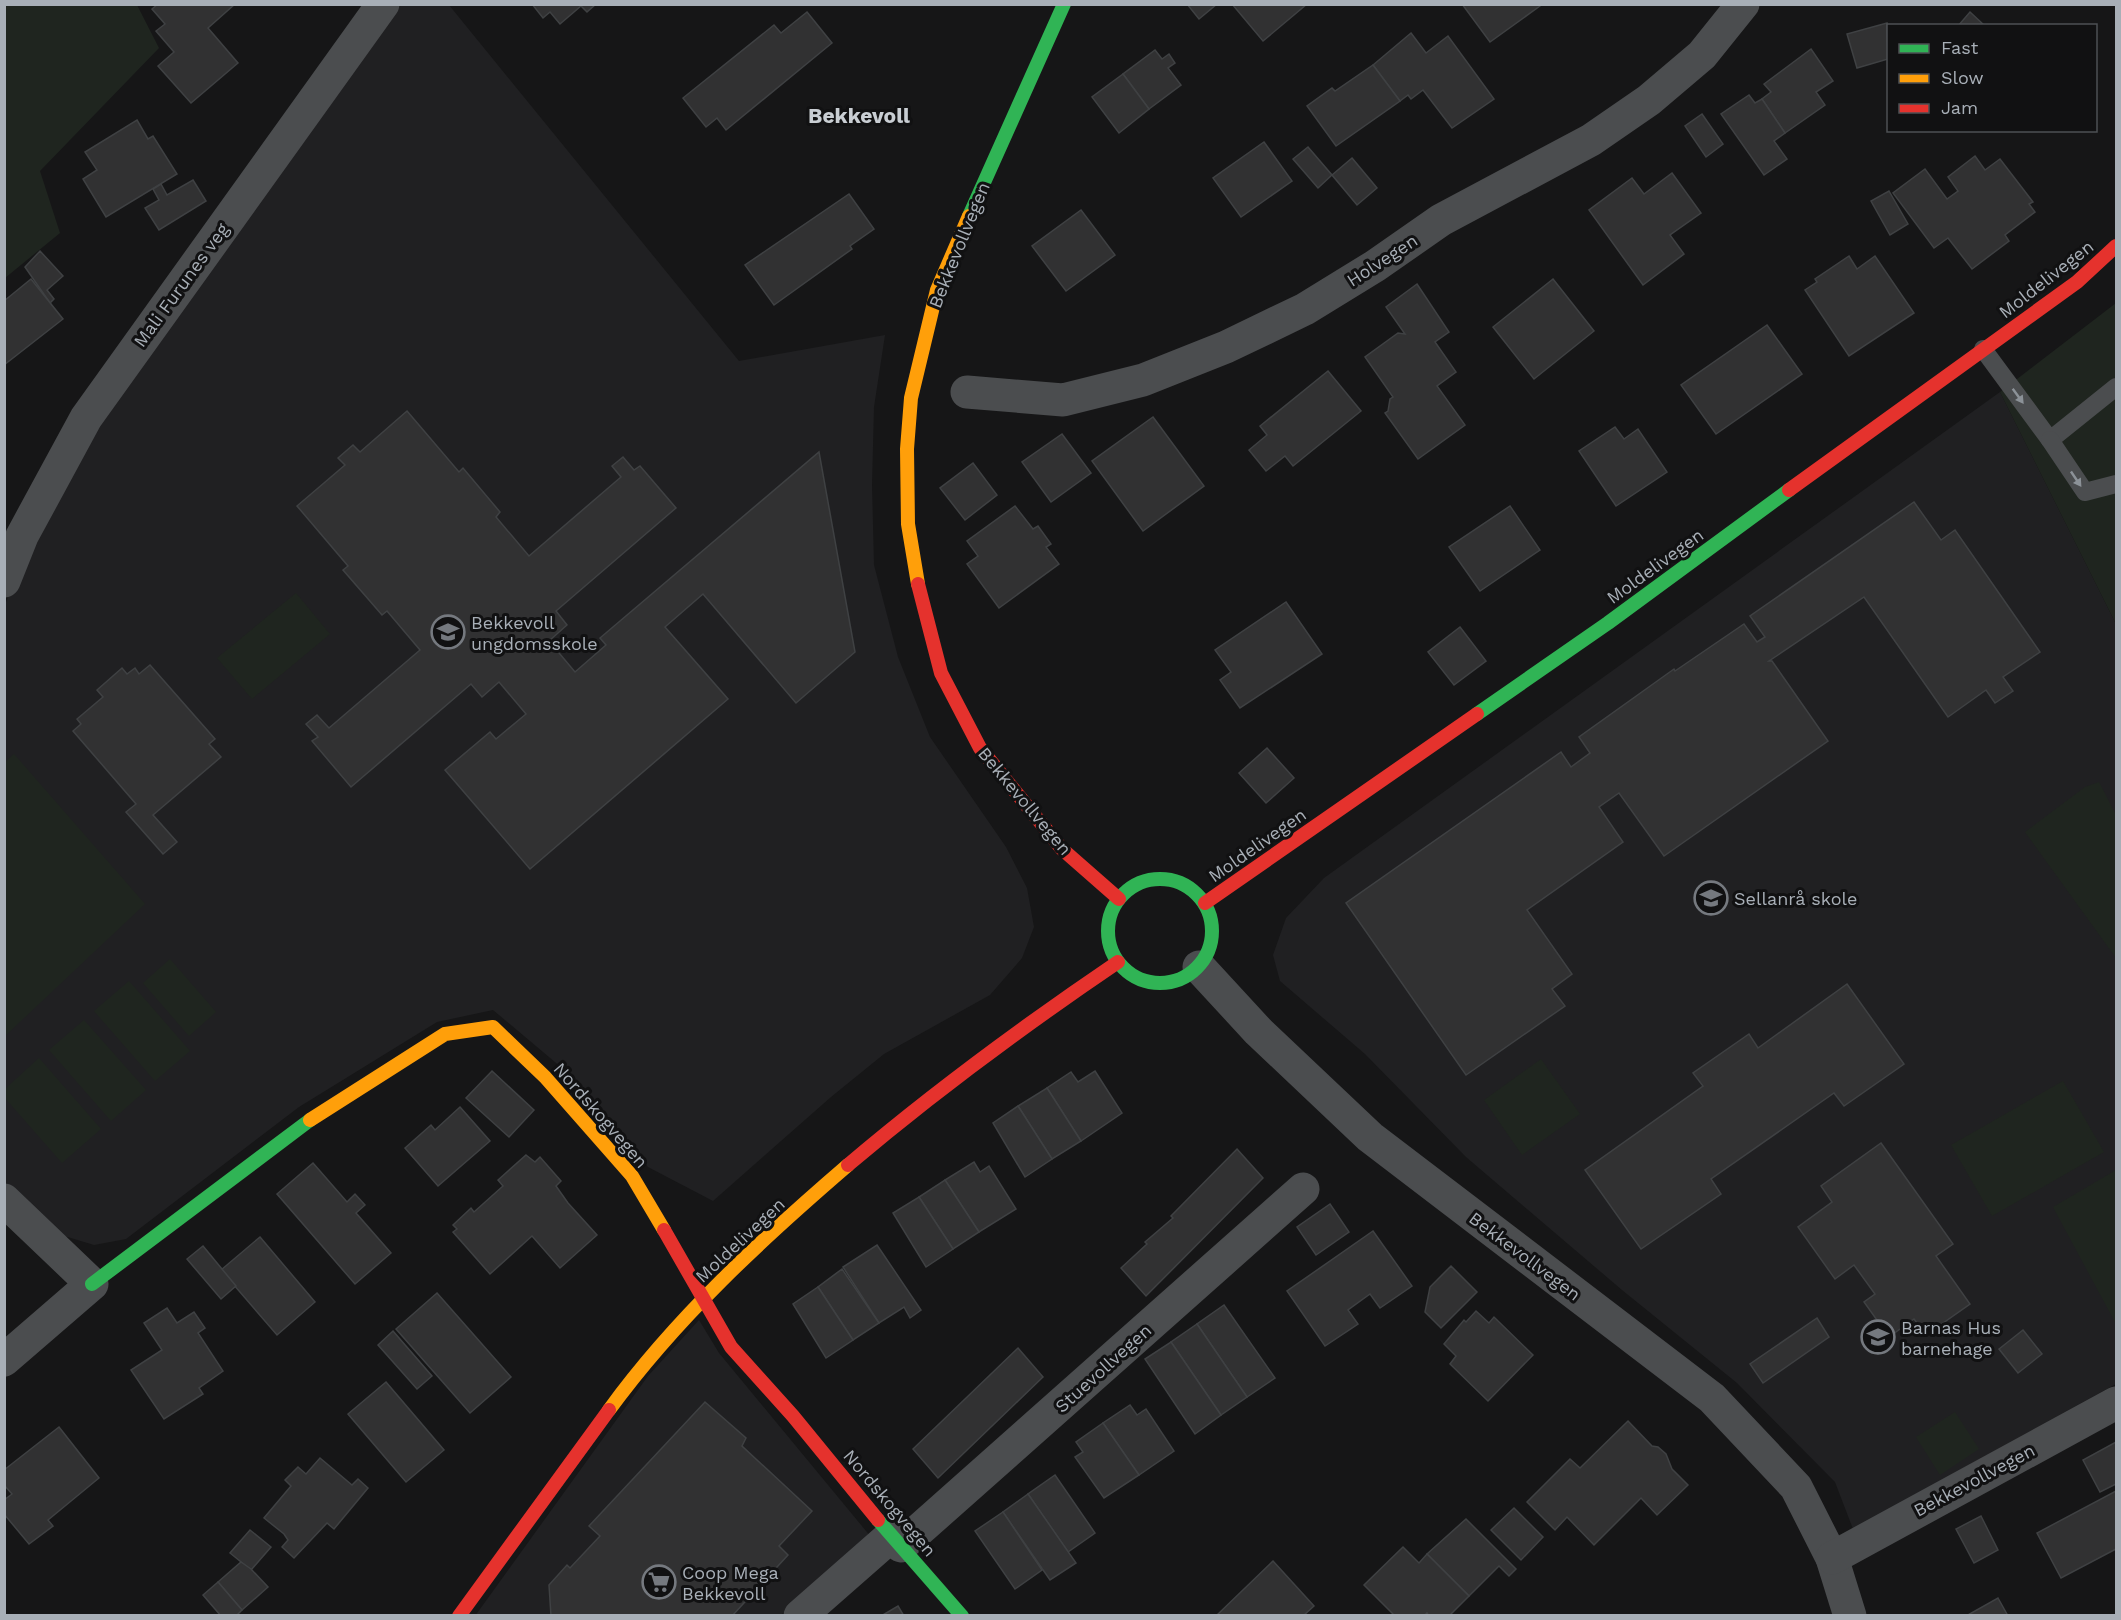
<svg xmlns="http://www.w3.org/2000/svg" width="2121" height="1620" font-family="'Work Sans',sans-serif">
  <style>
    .built { fill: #202022 }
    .green { fill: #1f251f }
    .building { fill: #313132; stroke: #3f4143; stroke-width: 1.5 }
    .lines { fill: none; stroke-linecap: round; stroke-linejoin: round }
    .lane { stroke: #4b4d4f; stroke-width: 18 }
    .street { stroke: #4b4d4f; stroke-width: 33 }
    .fast { stroke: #30b455; stroke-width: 14 }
    .slow { stroke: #ff9f0a; stroke-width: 14 }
    .jam { stroke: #e5322d; stroke-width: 14 }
    .oneway { fill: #8c9298 }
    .labels { text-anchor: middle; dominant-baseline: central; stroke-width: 6; stroke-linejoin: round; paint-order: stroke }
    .street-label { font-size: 18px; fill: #a8afb7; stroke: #111112 }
    .poi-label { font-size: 18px; fill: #a8afb7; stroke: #111112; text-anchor: start }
    .quarter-label { font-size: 21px; font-weight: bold; fill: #c9ced3; stroke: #111112 }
  </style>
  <rect width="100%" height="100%" fill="#161617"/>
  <g class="built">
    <path d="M401,5H449L739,361L885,335L874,407L872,485L874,565L898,657L930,737L1006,847L1027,888L1034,927L1022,958L990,995L884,1054L831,1097L713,1201L648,1167L562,1068L493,1010L437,1022L299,1107L126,1239L94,1245L61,1235L5,1187L4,607L31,539L98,421Z"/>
    <path d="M2000,392L2116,624V1384L1853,1529L1835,1482L1737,1383L1622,1290L1466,1157L1365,1054L1280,981L1273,955L1286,918L1324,878Z"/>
    <path d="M699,1320L719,1353L871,1537L781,1615L475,1616L648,1376Z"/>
  </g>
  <g class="green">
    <path d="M5,4L137,5L159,48L40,171L60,233L5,278Z"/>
    <path d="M2116,303V624L2000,392Z"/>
    <path d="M296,593L330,634L252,699L217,658Z"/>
    <path d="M14,754L145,904L5,1036L4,763Z"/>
    <path d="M2099,782L2116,815V958L2025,832L2085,787Z"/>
    <path d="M170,959L216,1012L189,1036L143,983Z"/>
    <path d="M129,981L190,1051L155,1081L94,1011Z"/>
    <path d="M84,1020L146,1090L111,1121L49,1050Z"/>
    <path d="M39,1058L101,1129L62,1163L5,1098V1089Z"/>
    <path d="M1541,1059L1580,1114L1522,1155L1484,1100Z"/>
    <path d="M2063,1081L2104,1152L1992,1216L1951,1145Z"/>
    <path d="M2116,1170V1324L2053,1207Z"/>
    <path d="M1955,1412L1979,1449L1940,1475L1916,1437Z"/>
  </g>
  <g class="building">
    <path d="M158,4H235L208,28L238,63L191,103L158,66L174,52L156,31L165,24L152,9Z"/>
    <path d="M532,4H596L587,12L581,6L560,24L550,12L543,18Z"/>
    <path d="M1187,4H1217L1199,19Z"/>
    <path d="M1232,4H1307L1263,41Z"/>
    <path d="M1462,4H1538L1540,6L1490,42Z"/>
    <path d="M807,12L832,43L726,130L717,118L706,127L683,98L774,25L781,33Z"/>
    <path d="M1970,12L1985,26H1958Z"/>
    <path d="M1887,23L1888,59L1857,68L1847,34Z"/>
    <path d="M1411,33L1426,53L1448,36L1494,99L1452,128L1423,90L1411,99L1408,95L1400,101L1373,65Z"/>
    <path d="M1811,49L1833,81L1816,92L1825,105L1785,133L1762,99L1771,92L1764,84Z"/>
    <path d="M1155,50L1162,59L1169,54L1175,63L1168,68L1181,85L1149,109L1123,74Z"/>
    <path d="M1373,65L1400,101L1336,146L1307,106L1332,88L1335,91Z"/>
    <path d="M1123,74L1149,109L1119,133L1092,97Z"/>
    <path d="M1749,95L1755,103L1762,99L1785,133L1774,141L1787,159L1764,175L1721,114Z"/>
    <path d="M1702,114L1723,144L1706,157L1685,126Z"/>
    <path d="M137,120L148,139L153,136L177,174L106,217L83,179L97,170L85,152Z"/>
    <path d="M1264,142L1292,181L1241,217L1213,178Z"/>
    <path d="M1308,147L1332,175L1318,188L1293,159Z"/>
    <path d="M1975,156L1985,170L2000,159L2033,202L2029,204L2035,212L2005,235L2009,241L1972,269L1948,238L1934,248L1893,193L1925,169L1947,199L1958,191L1948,177Z"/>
    <path d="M1352,158L1377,188L1357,205L1332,175Z"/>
    <path d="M1672,173L1701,213L1670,235L1684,254L1643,285L1589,210L1632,178L1644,194Z"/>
    <path d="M193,180L206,201L159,230L145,208L159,200L153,189L161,184L167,195Z"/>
    <path d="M1889,191L1908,224L1890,235L1871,201Z"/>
    <path d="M849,194L874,229L850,246L852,249L774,305L745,265Z"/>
    <path d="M1081,210L1115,255L1066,291L1032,246Z"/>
    <path d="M40,251L63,276L47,290L54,299L50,303L25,267Z"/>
    <path d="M1849,256L1857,269L1875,256L1914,313L1849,356L1805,290L1817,282L1815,279Z"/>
    <path d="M31,279L63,319L4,365V301Z"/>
    <path d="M1553,279L1594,331L1534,379L1493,327Z"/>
    <path d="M1417,284L1449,332L1435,342L1456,372L1437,386L1465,425L1418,459L1385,413L1388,411L1390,399L1393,397L1365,357L1398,333L1405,334L1386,307Z"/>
    <path d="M1767,325L1802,374L1716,434L1681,385Z"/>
    <path d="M1328,371L1361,411L1293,466L1285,456L1266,471L1249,450L1267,435L1260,426Z"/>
    <path d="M407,411L459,472L463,468L500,512L496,517L529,556L621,477L612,466L623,457L634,470L640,466L676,508L556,611L567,625L549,641L575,672L606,645L600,638L819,452L855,652L796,703L703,594L665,627L728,699L530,869L445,770L490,732L496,739L526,714L499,682L482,697L471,684L351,787L312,741L318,737L306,724L317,715L329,728L420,650L387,611L382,615L343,570L348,566L297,506L345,465L338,458L353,445L360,452Z"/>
    <path d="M1153,417L1204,486L1143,531L1092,461Z"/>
    <path d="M1615,427L1624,439L1638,429L1667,472L1616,506L1579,451Z"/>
    <path d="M1062,434L1091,473L1051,502L1022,462Z"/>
    <path d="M973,463L997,495L965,520L940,488Z"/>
    <path d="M1914,502L1941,540L1955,530L2040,652L2003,677L2013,691L1995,703L1986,690L1948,717L1864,597L1778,655L1769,661H1772L1828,741L1664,856L1619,793L1599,807L1623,842L1527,910L1572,974L1552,989L1565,1006L1466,1075L1346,903L1561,752L1571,767L1590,753L1579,737L1674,669L1675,671L1744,624L1757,642L1765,637L1750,616Z"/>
    <path d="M1015,506L1033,529L1038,526L1051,544L1046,547L1059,564L999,608L967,564L978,556L967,541Z"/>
    <path d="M1510,506L1540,550L1480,591L1449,547Z"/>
    <path d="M1286,602L1322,654L1240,708L1220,680L1231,672L1215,650Z"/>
    <path d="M1460,627L1486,661L1454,685L1428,652Z"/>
    <path d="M150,665L215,739L209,744L221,757L153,815L177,842L163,854L126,812L136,804L73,731L81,724L77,719L103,697L97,690L122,668L127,674L135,668L139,674Z"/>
    <path d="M1267,748L1294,778L1266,803L1239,773Z"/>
    <path d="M1847,984L1904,1064L1844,1106L1834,1093L1711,1179L1721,1194L1641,1249L1585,1170L1703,1086L1693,1073L1749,1034L1758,1048Z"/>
    <path d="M492,1071L534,1110L509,1137L466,1098Z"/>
    <path d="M1095,1071L1122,1113L1081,1141L1047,1088L1071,1072L1078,1082Z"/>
    <path d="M1047,1088L1081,1141L1052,1159L1018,1106Z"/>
    <path d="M1018,1106L1052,1159L1025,1177L993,1123Z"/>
    <path d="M460,1107L490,1141L438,1186L405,1148L431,1125L435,1130Z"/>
    <path d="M1881,1143L1953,1244L1936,1256L1970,1304L1926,1335L1914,1319L1889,1337L1864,1302L1875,1294L1854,1265L1835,1279L1798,1227L1832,1202L1821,1186Z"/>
    <path d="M1237,1149L1263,1178L1146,1296L1121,1268L1147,1244L1145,1242L1173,1218L1171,1216Z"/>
    <path d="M526,1155L535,1162L540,1157L561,1181L556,1186L568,1203L597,1235L560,1268L532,1236L490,1274L453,1232L457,1229L453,1225L471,1208L474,1212L503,1186L498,1180Z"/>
    <path d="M974,1162L980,1172L989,1166L1016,1209L979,1232L945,1180Z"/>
    <path d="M313,1163L347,1202L355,1194L365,1205L356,1213L391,1253L355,1284L277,1194Z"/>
    <path d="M945,1180L979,1232L953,1249L919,1197Z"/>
    <path d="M919,1197L953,1249L926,1267L893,1213Z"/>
    <path d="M1330,1204L1349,1232L1316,1255L1297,1227Z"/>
    <path d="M1373,1231L1412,1286L1380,1308L1370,1294L1348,1310L1358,1324L1325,1346L1287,1291Z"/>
    <path d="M260,1237L315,1302L277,1335L221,1270Z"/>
    <path d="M877,1245L921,1310L910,1318L904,1307L879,1323L843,1267Z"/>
    <path d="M203,1246L236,1286L221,1299L187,1259Z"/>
    <path d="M1451,1266L1477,1292L1441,1328L1425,1312L1430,1287Z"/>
    <path d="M842,1269L879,1323L853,1340L818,1287Z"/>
    <path d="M818,1287L853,1340L826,1358L793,1304Z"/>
    <path d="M437,1293L511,1377L470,1413L396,1329Z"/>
    <path d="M1224,1305L1275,1378L1247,1397L1197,1324Z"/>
    <path d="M167,1308L177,1323L194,1312L205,1328L198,1333L223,1371L199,1388L203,1394L164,1419L131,1370L162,1350L144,1323Z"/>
    <path d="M1476,1311L1489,1323L1494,1317L1533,1355L1488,1401L1450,1364L1456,1356L1444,1344L1464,1320L1466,1322Z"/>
    <path d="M1817,1318L1829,1337L1763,1383L1750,1364Z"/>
    <path d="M1197,1324L1247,1397L1221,1415L1171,1342Z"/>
    <path d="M2023,1330L2042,1354L2018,1373L1999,1349Z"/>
    <path d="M393,1331L432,1376L417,1389L378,1345Z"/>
    <path d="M1171,1342L1221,1415L1195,1434L1145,1359Z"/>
    <path d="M1018,1348L1043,1377L938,1478L913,1449Z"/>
    <path d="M386,1382L444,1450L406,1482L348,1414Z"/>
    <path d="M705,1402L746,1438L742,1446L812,1511L779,1546L788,1555L732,1616H551L549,1585L567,1565L570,1568L600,1536L589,1526Z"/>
    <path d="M1130,1405L1137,1415L1146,1409L1174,1451L1139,1475L1103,1423Z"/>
    <path d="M1628,1421L1652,1446L1658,1447L1666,1454L1672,1469L1688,1485L1657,1515L1641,1498L1594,1545L1567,1517L1555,1530L1527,1502L1570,1459L1580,1468Z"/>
    <path d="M1103,1423L1139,1475L1104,1498L1075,1457L1083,1452L1076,1442Z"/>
    <path d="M59,1427L99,1478L48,1520L53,1526L29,1544L4,1514V1500L12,1494L4,1485V1470Z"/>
    <path d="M2116,1442V1484L2100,1492L2083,1460Z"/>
    <path d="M320,1458L352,1485L358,1479L368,1488L334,1529L327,1523L294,1558L282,1547L288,1540L284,1534L264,1518L291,1486L285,1480L298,1467L306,1474Z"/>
    <path d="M1055,1475L1095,1533L1068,1552L1028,1494Z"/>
    <path d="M2116,1491V1549L2061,1578L2037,1533Z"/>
    <path d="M1028,1494L1076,1563L1050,1580L1003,1512Z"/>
    <path d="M1514,1508L1543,1537L1521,1560L1491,1530Z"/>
    <path d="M1003,1512L1042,1570L1015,1589L975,1531Z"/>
    <path d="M1981,1516L1998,1550L1974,1563L1956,1529Z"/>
    <path d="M1466,1519L1516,1569L1509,1576L1499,1566L1469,1596L1427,1554Z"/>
    <path d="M250,1530L271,1547L251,1570L230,1553Z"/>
    <path d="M1403,1547L1419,1563L1427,1554L1469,1596L1449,1616H1429L1427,1613L1424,1616H1395L1364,1585Z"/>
    <path d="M1273,1561L1314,1606L1303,1616H1216Z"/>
    <path d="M241,1562L251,1569L268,1587L242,1610L218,1582Z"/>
    <path d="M218,1582L242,1610L236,1616H221L203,1595Z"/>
    <path d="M1998,1598L2008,1616H1966Z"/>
    <path d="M898,1606L904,1616H881Z"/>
  </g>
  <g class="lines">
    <g class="lane">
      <path d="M1983,349L2050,440L2116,387"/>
      <path d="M2050,440L2085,492L2116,484"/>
    </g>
    <g class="street">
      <path d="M967,392L1063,400L1143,380L1226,347L1305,309L1375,266L1441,220L1591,140L1649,100L1702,55L1743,4"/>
      <path d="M4,581L22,536L86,418L383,4"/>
      <path d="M1199,967L1258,1031L1370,1137L1712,1398L1796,1487L1832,1558L1850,1616"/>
      <path d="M4,1200L92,1284L4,1360"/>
      <path d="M901,1546L1303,1189"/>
      <path d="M1832,1558L2116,1403"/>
      <path d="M800,1616L891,1536"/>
    </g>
    <g class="fast">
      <path d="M969,216L1064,4"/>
      <path d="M1477,714L1608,623L1789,490"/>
      <circle cx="1160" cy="931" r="52"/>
      <path d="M92,1284L310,1120"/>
      <path d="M878,1520L962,1616"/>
    </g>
    <g class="slow">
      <path d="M918,584L908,524L907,449L911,398L937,290L969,216"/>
      <path d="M310,1120L445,1034L493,1027L545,1077L632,1176L664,1230"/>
      <path d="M609,1410C676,1318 762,1239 848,1165"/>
    </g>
    <g class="jam">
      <path d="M1789,490L2077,282L2116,246"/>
      <path d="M918,584L941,673L980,748L1062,849L1119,899"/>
      <path d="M1205,903L1477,714"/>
      <path d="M848,1165C934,1092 1025,1025 1118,962"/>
      <path d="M664,1230L731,1347L793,1416L878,1520"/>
      <path d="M459,1616L609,1410"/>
    </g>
  </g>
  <defs><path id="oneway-solid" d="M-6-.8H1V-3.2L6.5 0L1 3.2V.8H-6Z" transform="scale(1.5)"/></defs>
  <g class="oneway">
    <use href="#oneway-solid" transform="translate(2018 396) rotate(54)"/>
    <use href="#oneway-solid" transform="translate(2076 479) rotate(56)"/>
  </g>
  <defs>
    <symbol id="school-ring" viewBox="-11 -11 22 22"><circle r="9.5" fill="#111112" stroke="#75797f" stroke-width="1.5"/><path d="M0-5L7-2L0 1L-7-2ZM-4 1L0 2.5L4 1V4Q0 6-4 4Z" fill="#75797f"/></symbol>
    <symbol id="supermarket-ring" viewBox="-11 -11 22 22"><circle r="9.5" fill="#111112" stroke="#75797f" stroke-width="1.5"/><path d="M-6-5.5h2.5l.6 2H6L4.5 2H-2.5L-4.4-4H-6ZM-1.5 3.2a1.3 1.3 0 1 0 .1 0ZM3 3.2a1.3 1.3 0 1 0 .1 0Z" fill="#75797f"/></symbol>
  </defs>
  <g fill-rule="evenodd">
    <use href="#school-ring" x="429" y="613" width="38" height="38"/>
    <use href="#school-ring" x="1692" y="879" width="38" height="38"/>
    <use href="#school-ring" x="1859" y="1318" width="38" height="38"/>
    <use href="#supermarket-ring" x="640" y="1563" width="38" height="38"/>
  </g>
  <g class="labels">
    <g class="street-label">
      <text transform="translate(959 245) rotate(-68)">Bekkevollvegen</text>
      <text transform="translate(1382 260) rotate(-33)">Holvegen</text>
      <text transform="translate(2046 279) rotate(-38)">Moldelivegen</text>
      <text transform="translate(181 285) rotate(-54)">Mali Furunes veg</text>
      <text transform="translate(1655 566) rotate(-36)">Moldelivegen</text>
      <text transform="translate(1025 801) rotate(50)">Bekkevollvegen</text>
      <text transform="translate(1257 845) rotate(-35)">Moldelivegen</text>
      <text transform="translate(601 1115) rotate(49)">Nordskogvegen</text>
      <text transform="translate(740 1240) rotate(-43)">Moldelivegen</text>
      <text transform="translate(1525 1256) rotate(37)">Bekkevollvegen</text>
      <text transform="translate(1103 1368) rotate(-42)">Stuevollvegen</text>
      <text transform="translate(1974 1480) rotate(-28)">Bekkevollvegen</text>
      <text transform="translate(890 1503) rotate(50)">Nordskogvegen</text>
    </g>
    <g class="poi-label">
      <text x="471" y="622">Bekkevoll<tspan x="471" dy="21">ungdomsskole</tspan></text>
      <text x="1734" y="898">Sellanrå skole</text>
      <text x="1901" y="1327">Barnas Hus<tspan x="1901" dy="21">barnehage</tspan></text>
      <text x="682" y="1572">Coop Mega<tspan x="682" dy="21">Bekkevoll</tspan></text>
    </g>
    <g class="quarter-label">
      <text x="859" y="115">Bekkevoll</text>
    </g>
  </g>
  <rect width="2121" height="1620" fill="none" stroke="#a8afb7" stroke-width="12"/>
  <rect x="1887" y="24" width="210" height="108" fill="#111112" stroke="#4d5054" stroke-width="1.5"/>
  <rect x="1899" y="44" width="30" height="9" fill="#30b455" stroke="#4d5054" stroke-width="1.5"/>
  <text x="1941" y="54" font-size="18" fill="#a8afb7">Fast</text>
  <rect x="1899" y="74" width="30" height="9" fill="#ff9f0a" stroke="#4d5054" stroke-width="1.5"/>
  <text x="1941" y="84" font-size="18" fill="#a8afb7">Slow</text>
  <rect x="1899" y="104" width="30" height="9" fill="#e5322d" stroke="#4d5054" stroke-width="1.5"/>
  <text x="1941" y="114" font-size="18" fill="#a8afb7">Jam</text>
</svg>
